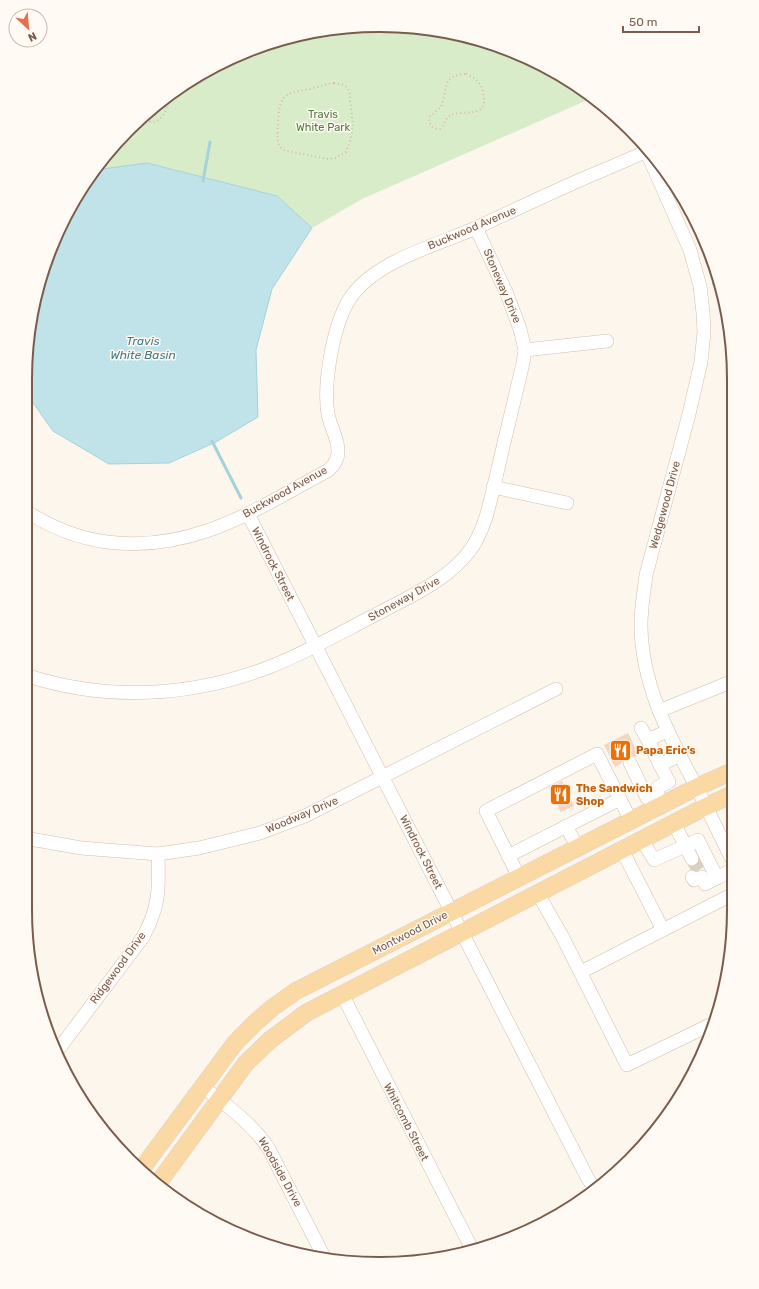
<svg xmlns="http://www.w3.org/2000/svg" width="759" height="1289" font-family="Rubik,sans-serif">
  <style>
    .green { fill: #d8ecc9 }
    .water { fill: #bfe3e8; stroke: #a5d3da }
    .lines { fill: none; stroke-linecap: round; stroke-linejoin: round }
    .stream { stroke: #a5d3da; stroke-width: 3 }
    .building { fill: #f3d5c3 }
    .minor-tunnel { stroke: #dcd0c4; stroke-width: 13; stroke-dasharray: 13 6; stroke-linecap: butt }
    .minor-casing { stroke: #d1beb0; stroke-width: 14 }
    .major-casing { stroke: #dad1cd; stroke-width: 18 }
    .path { stroke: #d9b8a5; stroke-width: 2; stroke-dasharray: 1 3; stroke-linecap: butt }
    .minor { stroke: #fff; stroke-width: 13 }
    .major { stroke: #fbd9a5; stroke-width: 17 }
    .labels { text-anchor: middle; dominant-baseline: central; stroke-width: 3; stroke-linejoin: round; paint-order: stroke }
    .park-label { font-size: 11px; fill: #537a41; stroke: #fffaf3 }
    .street-label { font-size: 11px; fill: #7a5c4d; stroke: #fffaf3 }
    .food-label { font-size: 11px; font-weight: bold; fill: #c56008; stroke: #fffaf3; text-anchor: start }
    .water-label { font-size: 12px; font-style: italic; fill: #437c86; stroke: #fffaf3 }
    .rim { fill: none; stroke: #7a5c4d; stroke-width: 2 }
  </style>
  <rect width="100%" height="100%" fill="#fdf6ec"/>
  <path class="green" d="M380,25L449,32L515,52L577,85L592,98L362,199L312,228L277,196L95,170L129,129L183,85L244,52L311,32Z"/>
  <path class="water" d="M147,163L277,196L312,228L272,289L256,350L258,417L216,442L169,463L109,464L53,431L26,393V356L44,265L85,182L95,170Z"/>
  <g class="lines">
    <g class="stream">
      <path d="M203,181L210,142"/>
      <path d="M212,441L241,498"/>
    </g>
  </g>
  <g class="building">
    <path d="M628,733L639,755L635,757L631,755L626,756L623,759L622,763L615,767L604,745Z"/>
    <path d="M562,781L574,806L561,812L549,788Z"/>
  </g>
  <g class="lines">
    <path class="minor-tunnel" d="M692,859L700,873"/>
    <defs>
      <g id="minor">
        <path d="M643,144L690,250L700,286L703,313L704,332L701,362L689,414L646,575C644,592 641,608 641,624C641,683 668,734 695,784C708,810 720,836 733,861"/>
        <path d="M525,350L607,341"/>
        <path d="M493,487L567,503"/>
        <path d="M26,511C50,527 78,538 107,542C194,553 256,509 329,470C334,465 338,459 338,452C339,440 330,426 328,414C323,384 333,326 349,300C373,261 438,245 478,227C512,211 546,195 580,180C603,170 626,161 649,150"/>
        <path d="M248,514L588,1179L596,1190"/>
        <path d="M25,675C107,702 193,697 272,666C307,652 340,633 373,616C408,597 447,582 471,549C487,526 491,496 498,469C506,433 515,398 523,363L525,350L520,329L507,294L476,228"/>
        <path d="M659,711L733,681"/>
        <path d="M641,728L648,740"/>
        <path d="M630,763L647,798L658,793V787L669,782L660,765L680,755"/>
        <path d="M660,765L648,740L667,731"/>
        <path d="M674,823L692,859"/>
        <path d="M566,826L578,848"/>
        <path d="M25,838L81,848L158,854L199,848L260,833L305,816L556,689"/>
        <path d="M642,840L654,860L698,840L717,878L733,869"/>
        <path d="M622,850L663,930"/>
        <path d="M508,856L620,799"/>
        <path d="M519,877L486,811L597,754L631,821"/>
        <path d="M692,877L694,880L702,877L705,884L717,878"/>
        <path d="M538,894L562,936L627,1065L716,1022"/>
        <path d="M581,972L733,894"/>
        <path d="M342,994L472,1249"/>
        <path d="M58,1050L143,937C160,906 159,888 158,854"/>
        <path d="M203,1087C226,1105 252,1123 269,1149L323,1255"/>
      </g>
      <g id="major">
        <path d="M143,1167L235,1043L256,1022L272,1008L296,991L697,787L733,771"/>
        <path d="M159,1182L246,1063L270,1040L306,1013L705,807L733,794"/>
      </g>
    </defs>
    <use href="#minor" class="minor-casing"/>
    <use href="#major" class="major-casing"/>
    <g class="path">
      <path d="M466,74C475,78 481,82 483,92C490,121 463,108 449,116C445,119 444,126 440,129C432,129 429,125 429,117L441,107C448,90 441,75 466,74Z"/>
      <path d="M334,83C339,84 345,84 348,89C351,93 350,97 350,101C353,123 355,130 346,152L335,158L328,159L283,150C276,142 277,134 278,124C279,96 283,93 310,89C318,87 326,84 334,83Z"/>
      <path d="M143,117C157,132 170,109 168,97"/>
      <path d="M712,284L719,282"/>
    </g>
    <use href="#minor" class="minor"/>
    <use href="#major" class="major"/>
  </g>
  <defs>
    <symbol id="restaurant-square" viewBox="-11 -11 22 22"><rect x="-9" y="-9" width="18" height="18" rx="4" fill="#e8710a" stroke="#fffaf3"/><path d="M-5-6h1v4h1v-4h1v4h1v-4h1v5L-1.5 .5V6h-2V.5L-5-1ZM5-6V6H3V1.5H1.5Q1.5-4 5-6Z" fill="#fff"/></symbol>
  </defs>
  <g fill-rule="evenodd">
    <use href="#restaurant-square" x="608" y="738" width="25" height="25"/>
    <use href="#restaurant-square" x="548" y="782" width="25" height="25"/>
  </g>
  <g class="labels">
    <g class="park-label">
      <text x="323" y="114">Travis<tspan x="323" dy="13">White Park</tspan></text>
    </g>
    <g class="street-label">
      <text transform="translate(472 228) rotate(-23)">Buckwood Avenue</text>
      <text transform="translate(502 286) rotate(67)">Stoneway Drive</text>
      <text transform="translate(285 492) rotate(-29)">Buckwood Avenue</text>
      <text transform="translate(665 505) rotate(-75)">Wedgewood Drive</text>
      <text transform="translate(273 564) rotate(63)">Windrock Street</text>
      <text transform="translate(404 599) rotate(-29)">Stoneway Drive</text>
      <text transform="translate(302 815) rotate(-23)">Woodway Drive</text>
      <text transform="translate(421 852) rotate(63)">Windrock Street</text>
      <text transform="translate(410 933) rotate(-27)">Montwood Drive</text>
      <text transform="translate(118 968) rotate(-54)">Ridgewood Drive</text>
      <text transform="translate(406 1122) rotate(63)">Whitcomb Street</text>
      <text transform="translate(280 1172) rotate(61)">Woodside Drive</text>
    </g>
    <g class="food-label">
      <text x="636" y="750">Papa Eric's</text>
      <text x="576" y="788">The Sandwich<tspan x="576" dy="13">Shop</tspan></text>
    </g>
    <g class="water-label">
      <text x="143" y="341">Travis<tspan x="143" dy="14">White Basin</tspan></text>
    </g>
  </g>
  <path d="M0 0H759V1289H0ZM379 32H380A347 347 0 0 1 727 379V910A347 347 0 0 1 380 1257H379A347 347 0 0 1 32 910V379A347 347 0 0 1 379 32Z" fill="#fffaf3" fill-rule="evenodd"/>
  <path class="rim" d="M379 32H380A347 347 0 0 1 727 379V910A347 347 0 0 1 380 1257H379A347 347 0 0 1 32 910V379A347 347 0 0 1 379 32Z"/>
  <g transform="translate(28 28) rotate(154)"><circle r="19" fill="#fffaf3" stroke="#cabbb1"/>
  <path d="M0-3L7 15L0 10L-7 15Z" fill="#e76f51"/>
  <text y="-6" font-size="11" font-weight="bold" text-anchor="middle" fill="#7a5c4d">N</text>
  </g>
  <path d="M623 26v6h76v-6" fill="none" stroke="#7a5c4d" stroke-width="2"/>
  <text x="629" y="26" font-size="12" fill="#7a5c4d" stroke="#fffaf3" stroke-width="3" paint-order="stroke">50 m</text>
</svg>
